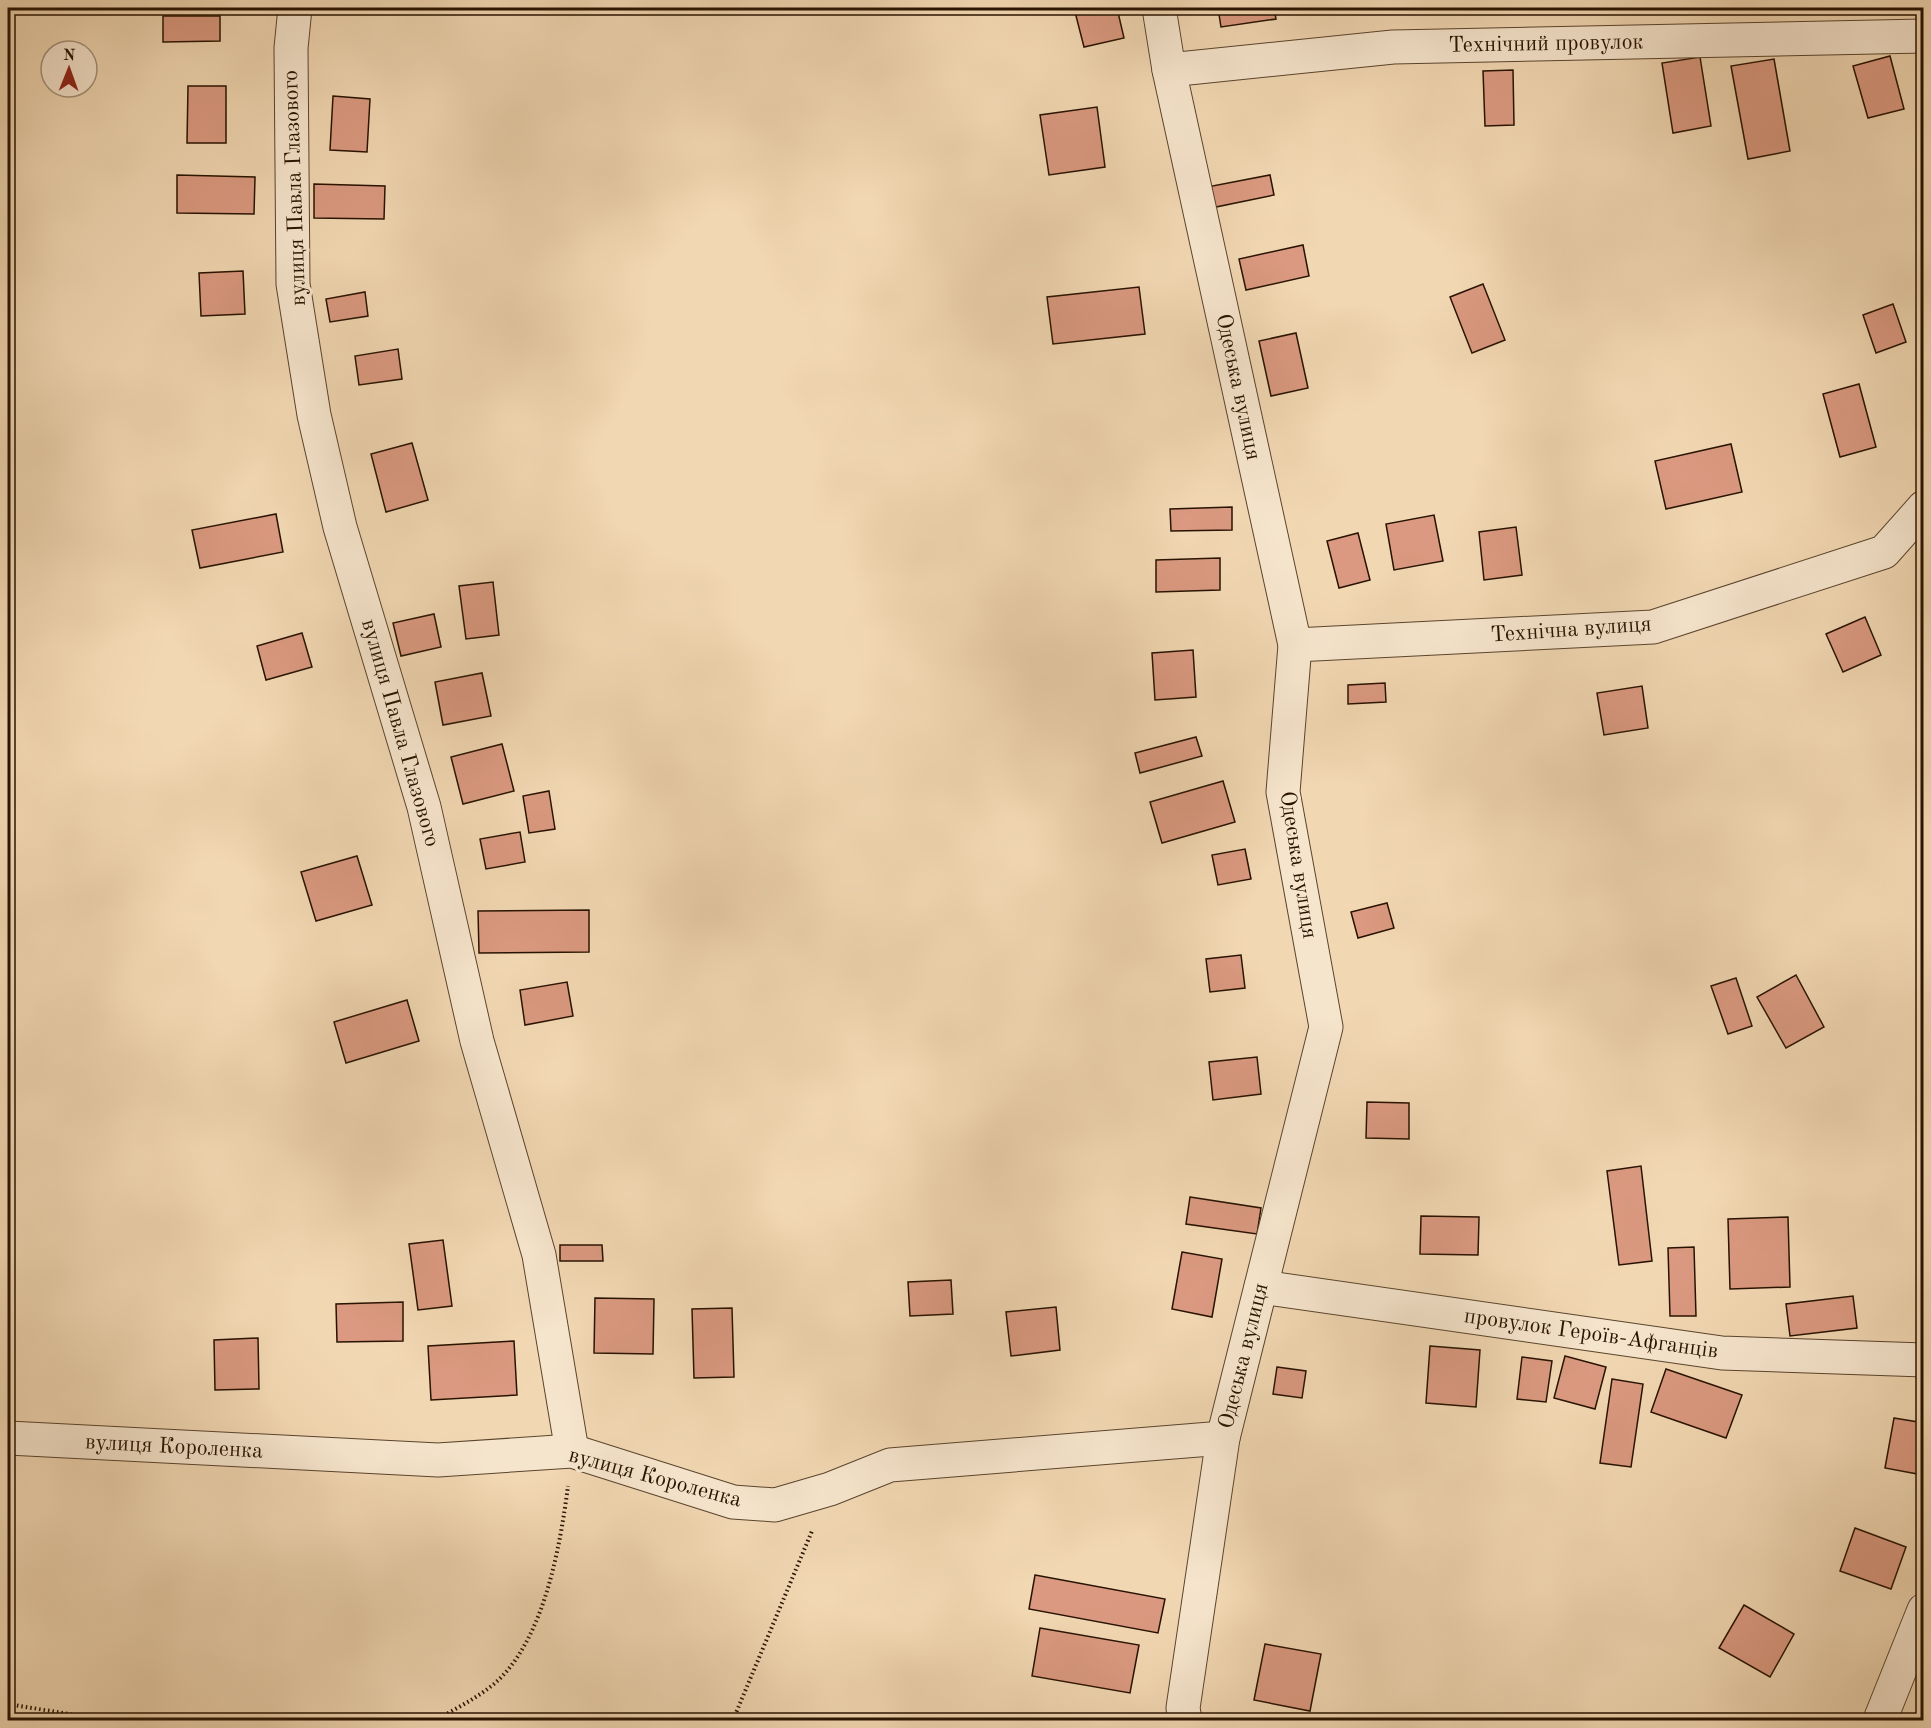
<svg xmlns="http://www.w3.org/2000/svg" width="1931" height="1728" font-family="'Old Standard TT',serif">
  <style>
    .building { fill: #da9980; stroke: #281301; stroke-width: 1.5 }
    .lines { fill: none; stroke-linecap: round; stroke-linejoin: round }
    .street-casing { stroke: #5a442d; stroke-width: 35 }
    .path { stroke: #281301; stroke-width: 4; stroke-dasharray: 1.5 3; stroke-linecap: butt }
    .street { stroke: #f6e5cd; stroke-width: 33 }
    .labels { text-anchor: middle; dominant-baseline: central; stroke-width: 6; stroke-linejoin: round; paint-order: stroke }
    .street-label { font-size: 22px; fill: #281301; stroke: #f6e5cd }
  </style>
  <rect width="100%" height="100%" fill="#f1d7b2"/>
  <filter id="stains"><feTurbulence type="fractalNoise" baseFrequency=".00333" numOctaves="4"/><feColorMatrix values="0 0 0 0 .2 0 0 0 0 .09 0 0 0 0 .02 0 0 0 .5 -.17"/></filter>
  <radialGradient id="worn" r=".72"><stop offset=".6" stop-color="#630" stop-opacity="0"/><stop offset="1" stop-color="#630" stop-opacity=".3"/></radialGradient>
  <g class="building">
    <path d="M1074,8H1117L1124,38L1084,47Z"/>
    <path d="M1218,8H1274L1276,19L1221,27Z"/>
    <rect x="1753" y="8" width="31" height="4"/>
    <path d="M163,16H220V41L163,42Z"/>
    <path d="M1890,56L1904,109L1868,118L1853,66Z"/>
    <path d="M1700,57L1711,126L1673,133L1662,63Z"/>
    <path d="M1774,59L1790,151L1748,159L1731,66Z"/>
    <path d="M1513,70L1514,125L1485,126L1483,71Z"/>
    <path d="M188,86H226V143H187Z"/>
    <path d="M333,96L370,99L367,152L330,150Z"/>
    <path d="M1097,107L1105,167L1049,175L1040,115Z"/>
    <path d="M177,175L255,177L254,214L177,213Z"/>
    <path d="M1270,175L1274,195L1211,208L1207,187Z"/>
    <path d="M314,184L385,186L384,219L314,218Z"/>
    <path d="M1303,245L1309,276L1246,290L1239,259Z"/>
    <path d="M243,271L245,314L201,316L199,273Z"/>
    <path d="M1483,284L1505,340L1472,353L1450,297Z"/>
    <path d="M1139,287L1145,334L1053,344L1047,297Z"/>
    <path d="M365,292L368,316L330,322L326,299Z"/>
    <path d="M1893,304L1906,342L1876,353L1863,315Z"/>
    <path d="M1296,333L1308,388L1271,396L1259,341Z"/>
    <path d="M398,349L402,379L359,385L355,356Z"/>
    <path d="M1859,384L1876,447L1840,457L1823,394Z"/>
    <path d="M412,443L428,500L386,512L371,454Z"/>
    <path d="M1731,444L1742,492L1666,509L1655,461Z"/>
    <path d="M1232,507V530L1171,531L1170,509Z"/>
    <path d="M276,514L283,552L200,568L192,530Z"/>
    <path d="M1434,515L1443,561L1394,570L1386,524Z"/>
    <path d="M1516,527L1522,575L1484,580L1479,532Z"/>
    <path d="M1358,533L1370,580L1339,588L1327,541Z"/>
    <path d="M1220,558V590L1156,592V560Z"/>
    <path d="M493,582L499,635L466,639L459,586Z"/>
    <path d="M434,614L441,647L401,656L393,623Z"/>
    <path d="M1865,617L1881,655L1843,672L1826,634Z"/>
    <path d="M302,633L312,667L266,680L257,646Z"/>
    <path d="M1193,650L1196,697L1155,700L1152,653Z"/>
    <path d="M482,673L491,716L443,725L435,682Z"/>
    <path d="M1385,683L1386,702L1348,704V685Z"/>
    <path d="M1642,686L1648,728L1604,735L1597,693Z"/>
    <path d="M1196,737L1202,756L1140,773L1135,753Z"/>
    <path d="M502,744L514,791L463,804L451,757Z"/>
    <path d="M1223,781L1235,822L1162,843L1150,802Z"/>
    <path d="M549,791L555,829L529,833L523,796Z"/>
    <path d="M520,832L525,862L486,869L480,839Z"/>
    <path d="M1245,849L1251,879L1218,885L1212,855Z"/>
    <path d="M357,856L372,905L316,921L301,872Z"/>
    <path d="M1387,903L1394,928L1358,938L1351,912Z"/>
    <path d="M589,910V952L479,953L478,911Z"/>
    <path d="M1241,955L1245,988L1210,992L1206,959Z"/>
    <path d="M1796,975L1824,1027L1786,1048L1757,997Z"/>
    <path d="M1736,978L1752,1026L1728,1034L1711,986Z"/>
    <path d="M567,982L573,1016L525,1025L520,990Z"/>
    <path d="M407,1000L419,1041L346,1063L334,1022Z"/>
    <path d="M1257,1057L1261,1094L1213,1100L1209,1062Z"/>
    <path d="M1367,1102L1409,1103V1139L1366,1138Z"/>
    <path d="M1641,1166L1652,1261L1619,1265L1607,1171Z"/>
    <path d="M1190,1197L1261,1208L1257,1234L1186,1224Z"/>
    <path d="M1421,1216L1479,1217L1478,1255L1420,1254Z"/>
    <path d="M1788,1217L1790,1287L1730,1289L1728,1219Z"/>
    <path d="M443,1240L452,1306L418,1310L409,1244Z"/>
    <path d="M560,1245H602L603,1261H560Z"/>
    <path d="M1694,1247L1696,1316H1670L1668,1248Z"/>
    <path d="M1182,1252L1222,1259L1212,1317L1172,1309Z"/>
    <path d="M951,1280L953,1314L910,1316L908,1282Z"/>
    <path d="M1853,1296L1857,1328L1790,1336L1786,1304Z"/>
    <path d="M595,1298L654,1299L653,1354L594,1353Z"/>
    <path d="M403,1302V1341L337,1342L336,1304Z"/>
    <path d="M1056,1307L1060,1350L1011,1356L1006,1312Z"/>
    <path d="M732,1308L734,1377L694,1378L692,1309Z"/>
    <path d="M258,1338L259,1389L215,1390L214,1340Z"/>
    <path d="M514,1341L517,1395L431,1400L428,1346Z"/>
    <path d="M1430,1346L1480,1350L1476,1407L1426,1403Z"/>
    <path d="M1565,1356L1606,1367L1595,1409L1554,1398Z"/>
    <path d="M1522,1357L1552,1361L1546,1402L1517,1399Z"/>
    <path d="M1277,1367L1306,1371L1302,1398L1273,1394Z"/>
    <path d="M1666,1369L1742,1395L1726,1438L1651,1412Z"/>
    <path d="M1612,1379L1643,1384L1631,1467L1600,1463Z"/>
    <path d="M1894,1418L1924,1423L1923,1475L1885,1468Z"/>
    <path d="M1855,1528L1906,1547L1891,1589L1840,1571Z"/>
    <path d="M1035,1575L1165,1599L1158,1633L1029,1609Z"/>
    <path d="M1744,1605L1794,1634L1770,1677L1719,1648Z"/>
    <path d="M1040,1628L1139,1645L1130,1693L1032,1676Z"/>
    <path d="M1265,1644L1321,1654L1310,1711L1254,1700Z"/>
  </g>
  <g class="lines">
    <defs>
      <g id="street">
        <path d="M295,8L291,48L293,284L314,415L340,527L424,807L477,1041L539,1255L572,1451"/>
        <path d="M1159,8L1169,70L1295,645L1283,792L1326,1027L1223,1438L1183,1708L1185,1720"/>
        <path d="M1169,70L1393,47L1924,36"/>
        <path d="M1295,645L1653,627L1884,552L1924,507"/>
        <path d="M1261,1287L1722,1353L1924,1360"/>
        <path d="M8,1438L438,1460L572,1451L733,1502L775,1505L830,1489L890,1465L1223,1438"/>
        <path d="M1880,1720L1924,1610"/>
      </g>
    </defs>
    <use href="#street" class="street-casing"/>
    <g class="path">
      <path d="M8,1704L105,1720"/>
      <path d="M436,1720C455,1709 477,1698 494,1684C544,1641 560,1547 568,1486"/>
      <path d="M733,1720L812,1531"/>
    </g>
    <use href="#street" class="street"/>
  </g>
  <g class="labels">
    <g class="street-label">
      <text transform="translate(1546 44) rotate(-1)">Технічний провулок</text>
      <text transform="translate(295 188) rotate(-92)">вулиця Павла Глазового</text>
      <text transform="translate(1238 387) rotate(78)">Одеська вулиця</text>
      <text transform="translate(1571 630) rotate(-4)">Технічна вулиця</text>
      <text transform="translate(400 733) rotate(74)">вулиця Павла Глазового</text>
      <text transform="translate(1298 865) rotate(81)">Одеська вулиця</text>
      <text transform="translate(1591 1334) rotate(8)">провулок Героїв-Афганців</text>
      <text transform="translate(1244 1356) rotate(-76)">Одеська вулиця</text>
      <text transform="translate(174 1447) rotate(3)">вулиця Короленка</text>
      <text transform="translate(655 1478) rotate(15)">вулиця Короленка</text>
    </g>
  </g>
  <rect width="1931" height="1728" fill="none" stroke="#f1d7b2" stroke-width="30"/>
  <rect x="9" y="9" width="1913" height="1710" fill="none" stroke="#281301" stroke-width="3"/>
  <rect x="15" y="15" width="1901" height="1698" fill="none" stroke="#281301" stroke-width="1.5"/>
  <g transform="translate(69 69) rotate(1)"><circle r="28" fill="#f6e5cd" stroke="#a4917b" stroke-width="1.5"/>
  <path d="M0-4.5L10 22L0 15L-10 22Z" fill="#8f2418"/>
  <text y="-9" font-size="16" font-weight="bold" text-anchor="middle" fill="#281301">N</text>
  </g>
  <rect width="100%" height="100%" filter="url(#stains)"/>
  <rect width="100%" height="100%" fill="url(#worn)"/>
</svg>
